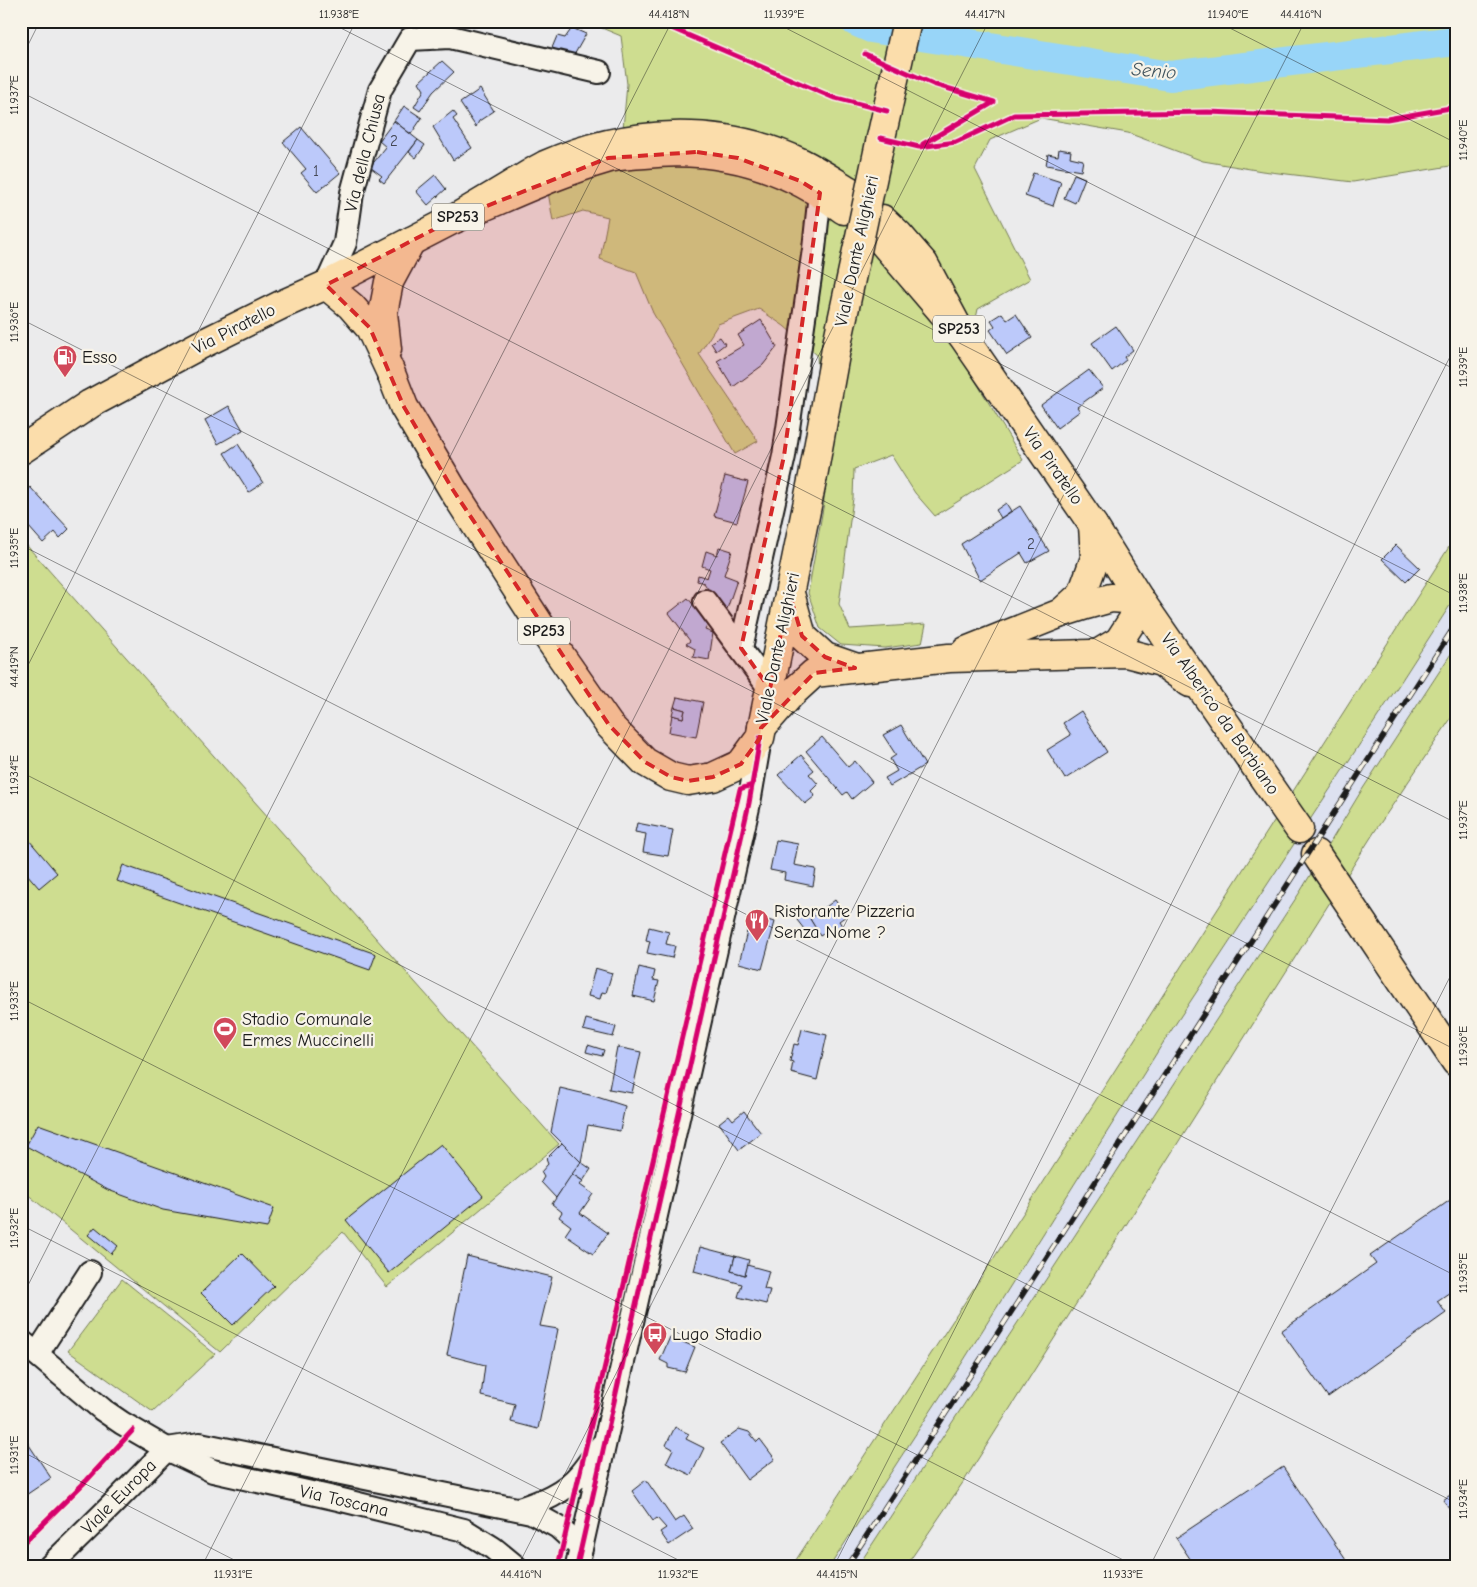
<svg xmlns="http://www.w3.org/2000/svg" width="1477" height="1587" font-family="'Comic Neue',sans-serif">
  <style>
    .built { fill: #dde1f0 }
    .green { fill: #cedd90; stroke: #757c56 }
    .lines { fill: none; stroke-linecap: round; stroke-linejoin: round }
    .river { stroke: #98d5f8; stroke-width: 30 }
    .building { fill: #bcc9fa; stroke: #1c1c1c }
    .minor-casing { stroke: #1c1c1c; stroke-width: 26 }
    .major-casing { stroke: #1c1c1c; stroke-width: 31 }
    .minor { stroke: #f7f3e8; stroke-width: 22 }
    .major { stroke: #fbddab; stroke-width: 28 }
    .rail-casing { stroke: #1c1c1c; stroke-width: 5.5 }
    .rail { stroke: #f7f3e8; stroke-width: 4; stroke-dasharray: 11; stroke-linecap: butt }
    .major-bridge-casing { stroke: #1c1c1c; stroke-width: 31; stroke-linecap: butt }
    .major-bridge { stroke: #fbddab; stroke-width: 28 }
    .cycleway-casing { stroke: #f7f3e8; stroke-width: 8 }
    .cycleway { stroke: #d6006c; stroke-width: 5 }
    .marked { fill: #d62828; fill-opacity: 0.2; stroke: #d62828; stroke-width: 4; stroke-dasharray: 10 6; stroke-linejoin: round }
    .ticks { fill: none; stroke: #1c1c1c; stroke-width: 1; stroke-opacity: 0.45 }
    .labels { text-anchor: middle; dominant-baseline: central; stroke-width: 4.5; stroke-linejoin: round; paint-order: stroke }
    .number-label { font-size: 15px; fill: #444754 }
    .shield { fill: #f7f3e8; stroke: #5e5c59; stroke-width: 1 }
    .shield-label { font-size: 16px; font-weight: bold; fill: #1c1c1c }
    .street-label { font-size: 18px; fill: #1c1c1c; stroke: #f7f3e8 }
    .poi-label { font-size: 18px; fill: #1c1c1c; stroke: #f7f3e8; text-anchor: start }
    .water-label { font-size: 19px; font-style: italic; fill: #41545e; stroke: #f7f3e8 }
    .neatline { fill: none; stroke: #1c1c1c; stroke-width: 2 }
    .ticks-label { font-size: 12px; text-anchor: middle; fill: #1c1c1c }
  </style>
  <rect width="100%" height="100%" fill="#ebebec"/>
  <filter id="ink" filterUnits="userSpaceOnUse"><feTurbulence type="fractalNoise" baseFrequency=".02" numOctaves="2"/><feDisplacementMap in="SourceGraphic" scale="10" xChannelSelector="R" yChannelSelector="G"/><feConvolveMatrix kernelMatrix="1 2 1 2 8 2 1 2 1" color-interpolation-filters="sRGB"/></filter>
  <g filter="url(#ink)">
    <path class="built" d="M1456,596V646L1360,793L1300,892L858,1566H830L962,1363L1163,1043L1400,683Z"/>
    <g class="green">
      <path d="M585,21H1456V165L1353,182L1262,171L1203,161L1128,133L1041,118L990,140L975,169L1030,279L978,309L966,365L1023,460L935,516L915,493L891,455L854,469L853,498L839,604L850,629L926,624L922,643L885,648L841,645L820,628L808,593L824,503L817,355L784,326L759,309L718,324L699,354L758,441L735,454L653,313L636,272L600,259L608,217L583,211L553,221L548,192L623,129L627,84L621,36Z"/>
      <path d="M1456,536V596L1400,683L1163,1043L962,1363L830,1566H792L1041,1186Z"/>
      <path d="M21,539L559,1144L387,1287L343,1232L220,1352L21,1189Z"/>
      <path d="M1456,646V711L1375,831L966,1478L906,1566H858L1300,892L1360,793Z"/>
      <path d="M122,1279L215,1354L153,1412L68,1351Z"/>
    </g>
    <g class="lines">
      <path class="river" d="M855,21L871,28L1170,76L1456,41"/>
    </g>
    <g class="building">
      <path d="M572,28L586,34L573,57L552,48L557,36L565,38Z"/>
      <path d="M442,61L454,72L433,92L420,111L414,107L424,90L419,82Z"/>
      <path d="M480,89L494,111L479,121L476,127L460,103Z"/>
      <path d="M404,106L422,118L411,134L394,121Z"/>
      <path d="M453,111L457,116L453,119L472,148L453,160L433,127Z"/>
      <path d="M394,121L418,140L384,183L379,179L382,176L370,167L386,147L379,141Z"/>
      <path d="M301,127L340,173L317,192L301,173L306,169L283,142Z"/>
      <path d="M418,140L425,145L416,158L409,152Z"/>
      <path d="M1059,149L1071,151L1070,157L1083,160L1081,171L1046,165L1048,154L1058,156Z"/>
      <path d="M1033,173L1061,182L1053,206L1025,196Z"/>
      <path d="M1074,174L1085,178L1075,203L1064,198Z"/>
      <path d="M435,175L446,189L428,205L416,191Z"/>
      <path d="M1002,313L1007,320L1016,314L1032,338L1007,355L990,330L995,326L991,320Z"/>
      <path d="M761,320L777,347L763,365L733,387L717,361L744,345L738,335Z"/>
      <path d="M1116,326L1133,350L1124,357L1126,360L1112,371L1092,343Z"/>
      <path d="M720,337L725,344L716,351L711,343Z"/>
      <path d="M1089,370L1103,388L1077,407L1080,411L1057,428L1041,405Z"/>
      <path d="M229,406L243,430L218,444L205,420Z"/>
      <path d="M238,444L263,483L249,492L224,453Z"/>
      <path d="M725,476L748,482L737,522L714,516Z"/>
      <path d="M30,487L69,529L60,538L55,532L43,543L21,518V495Z"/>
      <path d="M1006,503L1011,511L1001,518L996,510Z"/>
      <path d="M1020,506L1049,551L1027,563L1021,553L980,580L961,544Z"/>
      <path d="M1396,545L1420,568L1406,582L1382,559Z"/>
      <path d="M719,547L732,551L724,575L737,580L727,609L720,607L704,583L697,581L698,575L707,578L710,569L702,566L706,551L717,555Z"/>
      <path d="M688,598L708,624L705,630L713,633L709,660L693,657L695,649L686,644L690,641L669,613Z"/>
      <path d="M677,697L703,702L696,737L669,732L672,715L683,718L685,710L674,707Z"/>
      <path d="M674,707L685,710L683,718L672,715Z"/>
      <path d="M1081,711L1107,752L1065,779L1047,750L1071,735L1063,723Z"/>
      <path d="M901,725L925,765L890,786L885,778L897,771L890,759L896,755L883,735Z"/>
      <path d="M822,737L848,767L855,761L872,782L852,799L847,792L843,795L806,751Z"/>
      <path d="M801,755L814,770L809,774L818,784L811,791L815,796L805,804L778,775Z"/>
      <path d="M637,823L673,830L668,856L643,852L646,834L635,832Z"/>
      <path d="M23,833L57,873L39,888L21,867V834Z"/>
      <path d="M776,840L798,844L794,865L816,869L813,886L784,880L785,873L770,870Z"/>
      <path d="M123,865L376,954L370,970L117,881Z"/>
      <path d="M835,900L846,916L839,921L844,929L833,936L830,930L820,936L810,919Z"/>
      <path d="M813,908L817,914L810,919L818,932L811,938L797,920Z"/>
      <path d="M751,916L775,922L762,969L739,963Z"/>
      <path d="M649,927L669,932L666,944L675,946L672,958L647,953L650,941L646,940Z"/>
      <path d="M639,967L655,971L653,980L659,981L654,1001L633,996Z"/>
      <path d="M595,968L612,973L606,993L602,992L600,999L588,996Z"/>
      <path d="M586,1019L616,1027L613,1037L583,1030Z"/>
      <path d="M802,1029L827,1035L817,1080L791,1073L793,1062L790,1061L794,1044L798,1045Z"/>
      <path d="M588,1045L604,1050L602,1056L586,1052Z"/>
      <path d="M617,1047L641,1052L632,1093L609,1089Z"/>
      <path d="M560,1088L594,1096L625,1106L620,1131L588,1125L581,1162L551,1132Z"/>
      <path d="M744,1111L761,1133L739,1150L719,1123L729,1115L733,1120Z"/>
      <path d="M38,1124L274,1208L267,1228L163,1210L108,1190L26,1146Z"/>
      <path d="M562,1143L581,1162L556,1198L541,1182L544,1177L541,1172L548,1164L546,1159Z"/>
      <path d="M441,1144L483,1196L389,1273L346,1220Z"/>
      <path d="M581,1162L591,1169L583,1181L572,1174Z"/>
      <path d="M572,1174L583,1181L580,1185L593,1194L580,1213L608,1233L593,1254L565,1235L571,1226L559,1217L562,1212L552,1204Z"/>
      <path d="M1456,1196V1288L1437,1301L1446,1313L1328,1397L1281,1331L1376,1264L1370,1256Z"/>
      <path d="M95,1227L118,1246L111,1254L88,1235Z"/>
      <path d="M700,1247L735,1256L731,1271L745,1275L747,1265L769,1271L764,1289L770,1290L766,1304L738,1297L742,1284L694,1271Z"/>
      <path d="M242,1253L274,1286L233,1325L201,1293Z"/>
      <path d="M467,1256L552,1277L540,1326L558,1329L538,1429L511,1422L515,1404L481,1396L485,1365L447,1355Z"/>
      <path d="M735,1256L749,1260L745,1275L731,1271Z"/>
      <path d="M670,1337L695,1347L685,1372L668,1368V1364L660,1360Z"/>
      <path d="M675,1427L689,1434L686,1439L704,1448L691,1475L666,1463L673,1449L666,1445Z"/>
      <path d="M739,1429L749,1432L757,1442L760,1439L775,1459L747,1480L720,1443Z"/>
      <path d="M21,1433L51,1478L23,1497L21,1493Z"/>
      <path d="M1283,1467L1350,1566H1195L1176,1538Z"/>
      <path d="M646,1480L675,1522L684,1516L693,1529L669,1545L660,1532L666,1528L657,1518L653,1521L632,1491Z"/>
      <path d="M1456,1491V1517L1443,1500Z"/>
    </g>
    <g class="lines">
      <defs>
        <g id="minor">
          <path d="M326,285L345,243L352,193L380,90L410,39L450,37L599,72"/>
          <path d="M705,601L770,689"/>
          <path d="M741,648L784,456L814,249L820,193"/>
          <path d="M21,1341L103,1410L122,1423L167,1449L213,1471L338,1499L464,1530L493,1548L515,1566"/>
          <path d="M37,1354L90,1272"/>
          <path d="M167,1449L200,1444L531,1512L558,1527L581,1548"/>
          <path d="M519,1509C541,1502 564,1493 580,1474C587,1466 594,1455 601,1446"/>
          <path d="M50,1566L111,1506L167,1449"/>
          <path d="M577,1566L749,803L760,739"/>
        </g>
        <g id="major">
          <path d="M881,138L907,21"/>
          <path d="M844,210C785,165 717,146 644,154C632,155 618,155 606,159C554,174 504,199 454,219C474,207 495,195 516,182C525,177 535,170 545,165C625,129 722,124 802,163C818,171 833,181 848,190"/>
          <path d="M879,238L962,335L924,264L898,234L882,219"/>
          <path d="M326,285L351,306L370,328L390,371L404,407L453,490L549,639L609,725L645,762L671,777L688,781L713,777L741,764L760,738L813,476L836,349"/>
          <path d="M962,335L1093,525L1140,600L1299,829"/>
          <path d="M387,349L383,313L389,282L411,241"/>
          <path d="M21,450L90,404L200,345L281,305L326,285L454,219"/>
          <path d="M791,597L802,636L825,657L854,667"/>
          <path d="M1061,613L1082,594L1095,558L1093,525"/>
          <path d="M966,651L1061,613L1086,605L1111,598L1140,600"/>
          <path d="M1099,653L1119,641L1132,621L1140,600"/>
          <path d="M762,727L790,695L814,673L949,658L1126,653L1161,662L1190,683"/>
          <path d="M1316,854L1456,1062"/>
        </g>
      </defs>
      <use href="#minor" class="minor-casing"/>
      <use href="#major" class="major-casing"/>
      <use href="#minor" class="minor"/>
      <use href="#major" class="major"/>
      <defs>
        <path id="rail" d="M847,1566L1456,624"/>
      </defs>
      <use href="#rail" class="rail-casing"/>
      <use href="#rail" class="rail"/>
      <defs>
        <path id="major-bridge" d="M836,349L881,138"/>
      </defs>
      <use href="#major-bridge" class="major-bridge-casing"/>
      <use href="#major-bridge" class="major-bridge"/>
      <defs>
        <g id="cycleway">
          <path d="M655,21L832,97L887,111"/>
          <path d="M865,54L933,84L994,102L923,144"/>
          <path d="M881,138L919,147L956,142L1014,115L1208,112L1387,119L1456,107"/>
          <path d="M21,1545L87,1480L133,1430"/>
          <path d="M558,1566L740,789L752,785"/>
          <path d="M577,1566L749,803L760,738"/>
        </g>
      </defs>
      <use href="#cycleway" class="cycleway-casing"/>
      <use href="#cycleway" class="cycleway"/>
    </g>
  </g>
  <path class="marked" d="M697,152L738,158L800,181L820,193L784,456L741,648L770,689L789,592L802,636L825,657L855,668L814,673L761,728L760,738L741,764L713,777L688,781L671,777L645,762L609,725L453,490L404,407L370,328L326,285L454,219L608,158Z"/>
  <path class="ticks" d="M327,21L1456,596M772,21L1456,370M1216,21L1456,143M21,59L40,21M21,92L1456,823M21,319L1456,1050M21,545L1456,1276M21,679L356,21M21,772L1456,1503M21,998L1135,1566M21,1225L690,1566M21,1299L672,21M21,1451L246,1566M202,1566L989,21M518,1566L1305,21M834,1566L1456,345M1150,1566L1456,965"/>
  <defs>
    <symbol id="fuel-pin" viewBox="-11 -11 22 30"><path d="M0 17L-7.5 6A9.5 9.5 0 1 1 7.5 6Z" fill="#d1495b" stroke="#f7f3e8"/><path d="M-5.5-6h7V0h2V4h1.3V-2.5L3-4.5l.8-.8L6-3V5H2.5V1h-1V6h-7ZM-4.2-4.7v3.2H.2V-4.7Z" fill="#fff"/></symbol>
    <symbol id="restaurant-pin" viewBox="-11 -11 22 30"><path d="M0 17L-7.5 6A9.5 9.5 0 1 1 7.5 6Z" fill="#d1495b" stroke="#f7f3e8"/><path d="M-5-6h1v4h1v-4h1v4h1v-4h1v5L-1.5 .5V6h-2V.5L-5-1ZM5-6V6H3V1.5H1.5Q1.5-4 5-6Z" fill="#fff"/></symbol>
    <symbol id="stadium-pin" viewBox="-11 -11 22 30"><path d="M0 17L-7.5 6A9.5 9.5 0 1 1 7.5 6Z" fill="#d1495b" stroke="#f7f3e8"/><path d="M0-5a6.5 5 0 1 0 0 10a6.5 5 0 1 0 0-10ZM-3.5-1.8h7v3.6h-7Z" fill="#fff"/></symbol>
    <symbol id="bus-pin" viewBox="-11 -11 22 30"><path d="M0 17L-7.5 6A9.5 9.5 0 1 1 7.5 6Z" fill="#d1495b" stroke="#f7f3e8"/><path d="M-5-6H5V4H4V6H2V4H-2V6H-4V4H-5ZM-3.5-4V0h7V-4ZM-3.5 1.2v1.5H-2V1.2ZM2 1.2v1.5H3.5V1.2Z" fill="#fff"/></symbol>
  </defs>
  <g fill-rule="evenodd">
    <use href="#fuel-pin" x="51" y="343" width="28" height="38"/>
    <use href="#restaurant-pin" x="743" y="907" width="28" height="38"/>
    <use href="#stadium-pin" x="211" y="1015" width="28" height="38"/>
    <use href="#bus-pin" x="641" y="1320" width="28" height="38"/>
  </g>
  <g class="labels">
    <g class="number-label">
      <text x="394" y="141">2</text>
      <text x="316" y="171">1</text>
      <text x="1031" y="544">2</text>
    </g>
    <g class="shield">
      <rect x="432" y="203.5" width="52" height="27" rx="4"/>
      <rect x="933" y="315.5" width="52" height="27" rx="4"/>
      <rect x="518" y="617.5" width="52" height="27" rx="4"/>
    </g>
    <g class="shield-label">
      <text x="458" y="217">SP253</text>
      <text x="959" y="329">SP253</text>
      <text x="544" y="631">SP253</text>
    </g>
    <g class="street-label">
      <text transform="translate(365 153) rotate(-76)">Via della Chiusa</text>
      <text transform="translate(857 251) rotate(-78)">Viale Dante Alighieri</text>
      <text transform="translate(234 329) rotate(-27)">Via Piratello</text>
      <text transform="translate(1053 466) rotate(55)">Via Piratello</text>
      <text transform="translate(778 648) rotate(-78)">Viale Dante Alighieri</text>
      <text transform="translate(1220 714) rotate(55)">Via Alberico da Barbiano</text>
      <text transform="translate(119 1497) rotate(-45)">Viale Europa</text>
      <text transform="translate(344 1501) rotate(13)">Via Toscana</text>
    </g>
    <g class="poi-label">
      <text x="82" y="357">Esso</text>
      <text x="774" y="911">Ristorante Pizzeria<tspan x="774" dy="21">Senza Nome ?</tspan></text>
      <text x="242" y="1019">Stadio Comunale<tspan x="242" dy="21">Ermes Muccinelli</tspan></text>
      <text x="672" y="1334">Lugo Stadio</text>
    </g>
    <g class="water-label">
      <text transform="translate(1154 71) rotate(5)">Senio</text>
    </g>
  </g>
  <rect width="1477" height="1587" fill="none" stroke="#f7f3e8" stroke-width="55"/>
  <rect x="28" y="28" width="1422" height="1532" class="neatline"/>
  <g class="ticks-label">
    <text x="339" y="18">11.938°E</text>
    <text x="669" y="18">44.418°N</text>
    <text x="784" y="18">11.939°E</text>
    <text x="985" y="18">44.417°N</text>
    <text x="1228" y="18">11.940°E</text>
    <text x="1301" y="18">44.416°N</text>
    <text transform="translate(14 95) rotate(-90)" y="4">11.937°E</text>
    <text transform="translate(1463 140) rotate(-90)" y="4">11.940°E</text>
    <text transform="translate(14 322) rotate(-90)" y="4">11.936°E</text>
    <text transform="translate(1463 367) rotate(-90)" y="4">11.939°E</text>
    <text transform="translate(14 548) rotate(-90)" y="4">11.935°E</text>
    <text transform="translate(1463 593) rotate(-90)" y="4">11.938°E</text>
    <text transform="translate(14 667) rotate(-90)" y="4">44.419°N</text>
    <text transform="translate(14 775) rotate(-90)" y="4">11.934°E</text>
    <text transform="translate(1463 820) rotate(-90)" y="4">11.937°E</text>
    <text transform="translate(14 1001) rotate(-90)" y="4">11.933°E</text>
    <text transform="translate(1463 1046) rotate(-90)" y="4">11.936°E</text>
    <text transform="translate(14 1228) rotate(-90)" y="4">11.932°E</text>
    <text transform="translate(1463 1273) rotate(-90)" y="4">11.935°E</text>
    <text transform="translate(14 1455) rotate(-90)" y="4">11.931°E</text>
    <text transform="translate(1463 1499) rotate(-90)" y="4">11.934°E</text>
    <text x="233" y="1578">11.931°E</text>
    <text x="521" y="1578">44.416°N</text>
    <text x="678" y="1578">11.932°E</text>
    <text x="837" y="1578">44.415°N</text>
    <text x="1123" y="1578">11.933°E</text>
  </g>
</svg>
